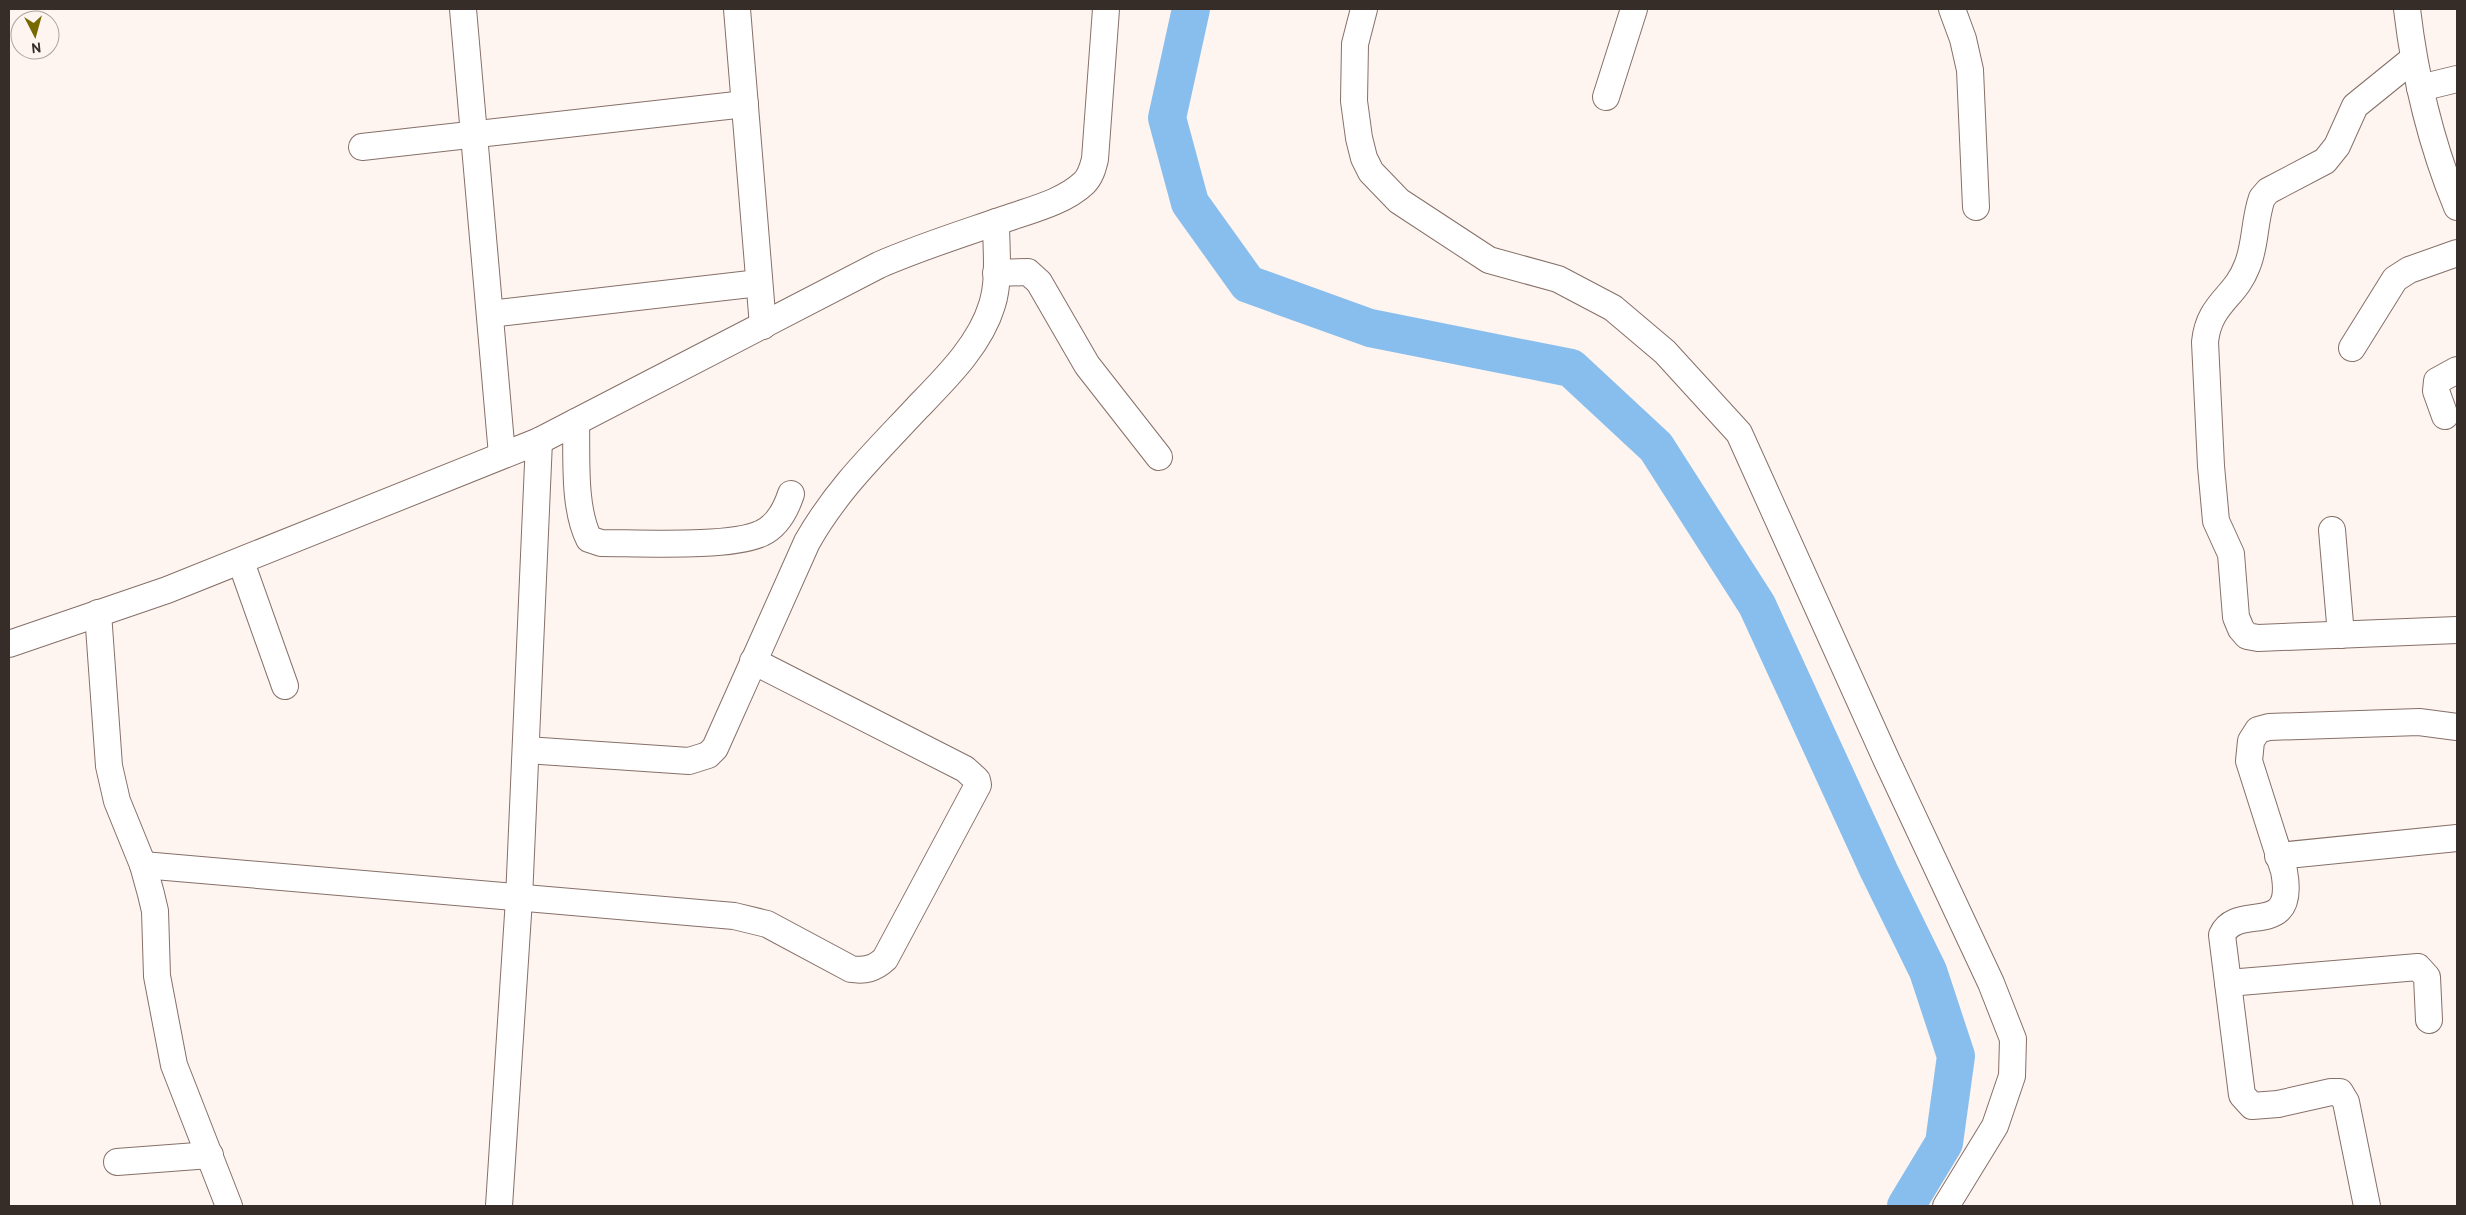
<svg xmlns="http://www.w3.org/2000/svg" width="2466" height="1215" font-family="Overpass,sans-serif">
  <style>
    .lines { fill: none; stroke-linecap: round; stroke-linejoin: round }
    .river { stroke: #88beed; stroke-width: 38 }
    .minor-casing { stroke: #867068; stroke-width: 28 }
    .minor { stroke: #fff; stroke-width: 26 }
  </style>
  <rect width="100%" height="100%" fill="#fef4f0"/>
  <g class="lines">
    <path class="river" d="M1191,9L1167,118L1190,203L1248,284L1370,328L1571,368L1656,447L1757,605L1879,871L1928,971L1956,1056L1944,1143L1906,1206"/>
    <defs>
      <g id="minor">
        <path d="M463,9L502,455"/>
        <path d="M737,9L763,326"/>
        <path d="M1364,9L1355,44L1354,101L1359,138L1364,158L1371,172L1399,201L1489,260L1558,279L1613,308L1665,352L1739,433L1887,761L1991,983L2013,1039L2012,1076L1995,1126L1946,1206"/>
        <path d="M1952,9L1963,39L1970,70L1976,207"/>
        <path d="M2407,9C2415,77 2431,144 2457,207"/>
        <path d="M2413,59L2355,106L2337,146L2325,161L2268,191L2262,198C2254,220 2256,245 2247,266C2235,298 2209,303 2205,342L2211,466L2216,521L2231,554L2236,617L2241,629L2247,636L2258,638L2457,630"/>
        <path d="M2420,88L2457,79"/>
        <path d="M1606,97L1634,9"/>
        <path d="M362,147L745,104"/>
        <path d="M996,273L1028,272L1039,282L1087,365L1159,457"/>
        <path d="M490,314L759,283"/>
        <path d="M2352,348L2395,279L2409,270L2457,253"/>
        <path d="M2445,416L2436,391L2437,381L2457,370"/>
        <path d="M576,422C577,457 573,507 589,539L601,543C639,543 732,548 762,533C777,526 786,509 791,494"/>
        <path d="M2332,530L2341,635"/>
        <path d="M241,562L285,686"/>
        <path d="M98,613L109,766L117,801L143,865L151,894L155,911L157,976L174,1065L229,1206"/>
        <path d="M9,644L167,590L539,441L879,265C920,247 962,234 1005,219C1031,210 1064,202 1084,183C1091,176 1093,167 1095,159L1106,9"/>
        <path d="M526,750L689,761L708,755L715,748L807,542C837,489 876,452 917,408C946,378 980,345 992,305C1000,280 996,248 996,222"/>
        <path d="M2278,856L2457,838"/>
        <path d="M143,865L734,916L767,924L851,969C865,971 874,969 885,959L978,785L977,780L965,769L753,661"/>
        <path d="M2228,983L2418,967L2427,977L2429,1020"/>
        <path d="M117,1162L210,1155"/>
        <path d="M499,1206L519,899L539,441"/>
        <path d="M2367,1206L2346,1102L2340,1092H2331L2278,1104L2252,1106L2242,1095L2222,935C2237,901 2297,941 2284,871L2249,761L2251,741L2258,730L2269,727L2419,722L2457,727"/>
      </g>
    </defs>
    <use href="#minor" class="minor-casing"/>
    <use href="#minor" class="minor"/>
  </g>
  <rect width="2466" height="1215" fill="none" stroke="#362d29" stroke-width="20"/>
  <g transform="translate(35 35) rotate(174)"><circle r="24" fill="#fef4f0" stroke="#aea4a0"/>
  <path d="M0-4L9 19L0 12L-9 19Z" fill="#776900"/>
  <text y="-8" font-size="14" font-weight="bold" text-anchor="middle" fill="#362d29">N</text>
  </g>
</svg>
